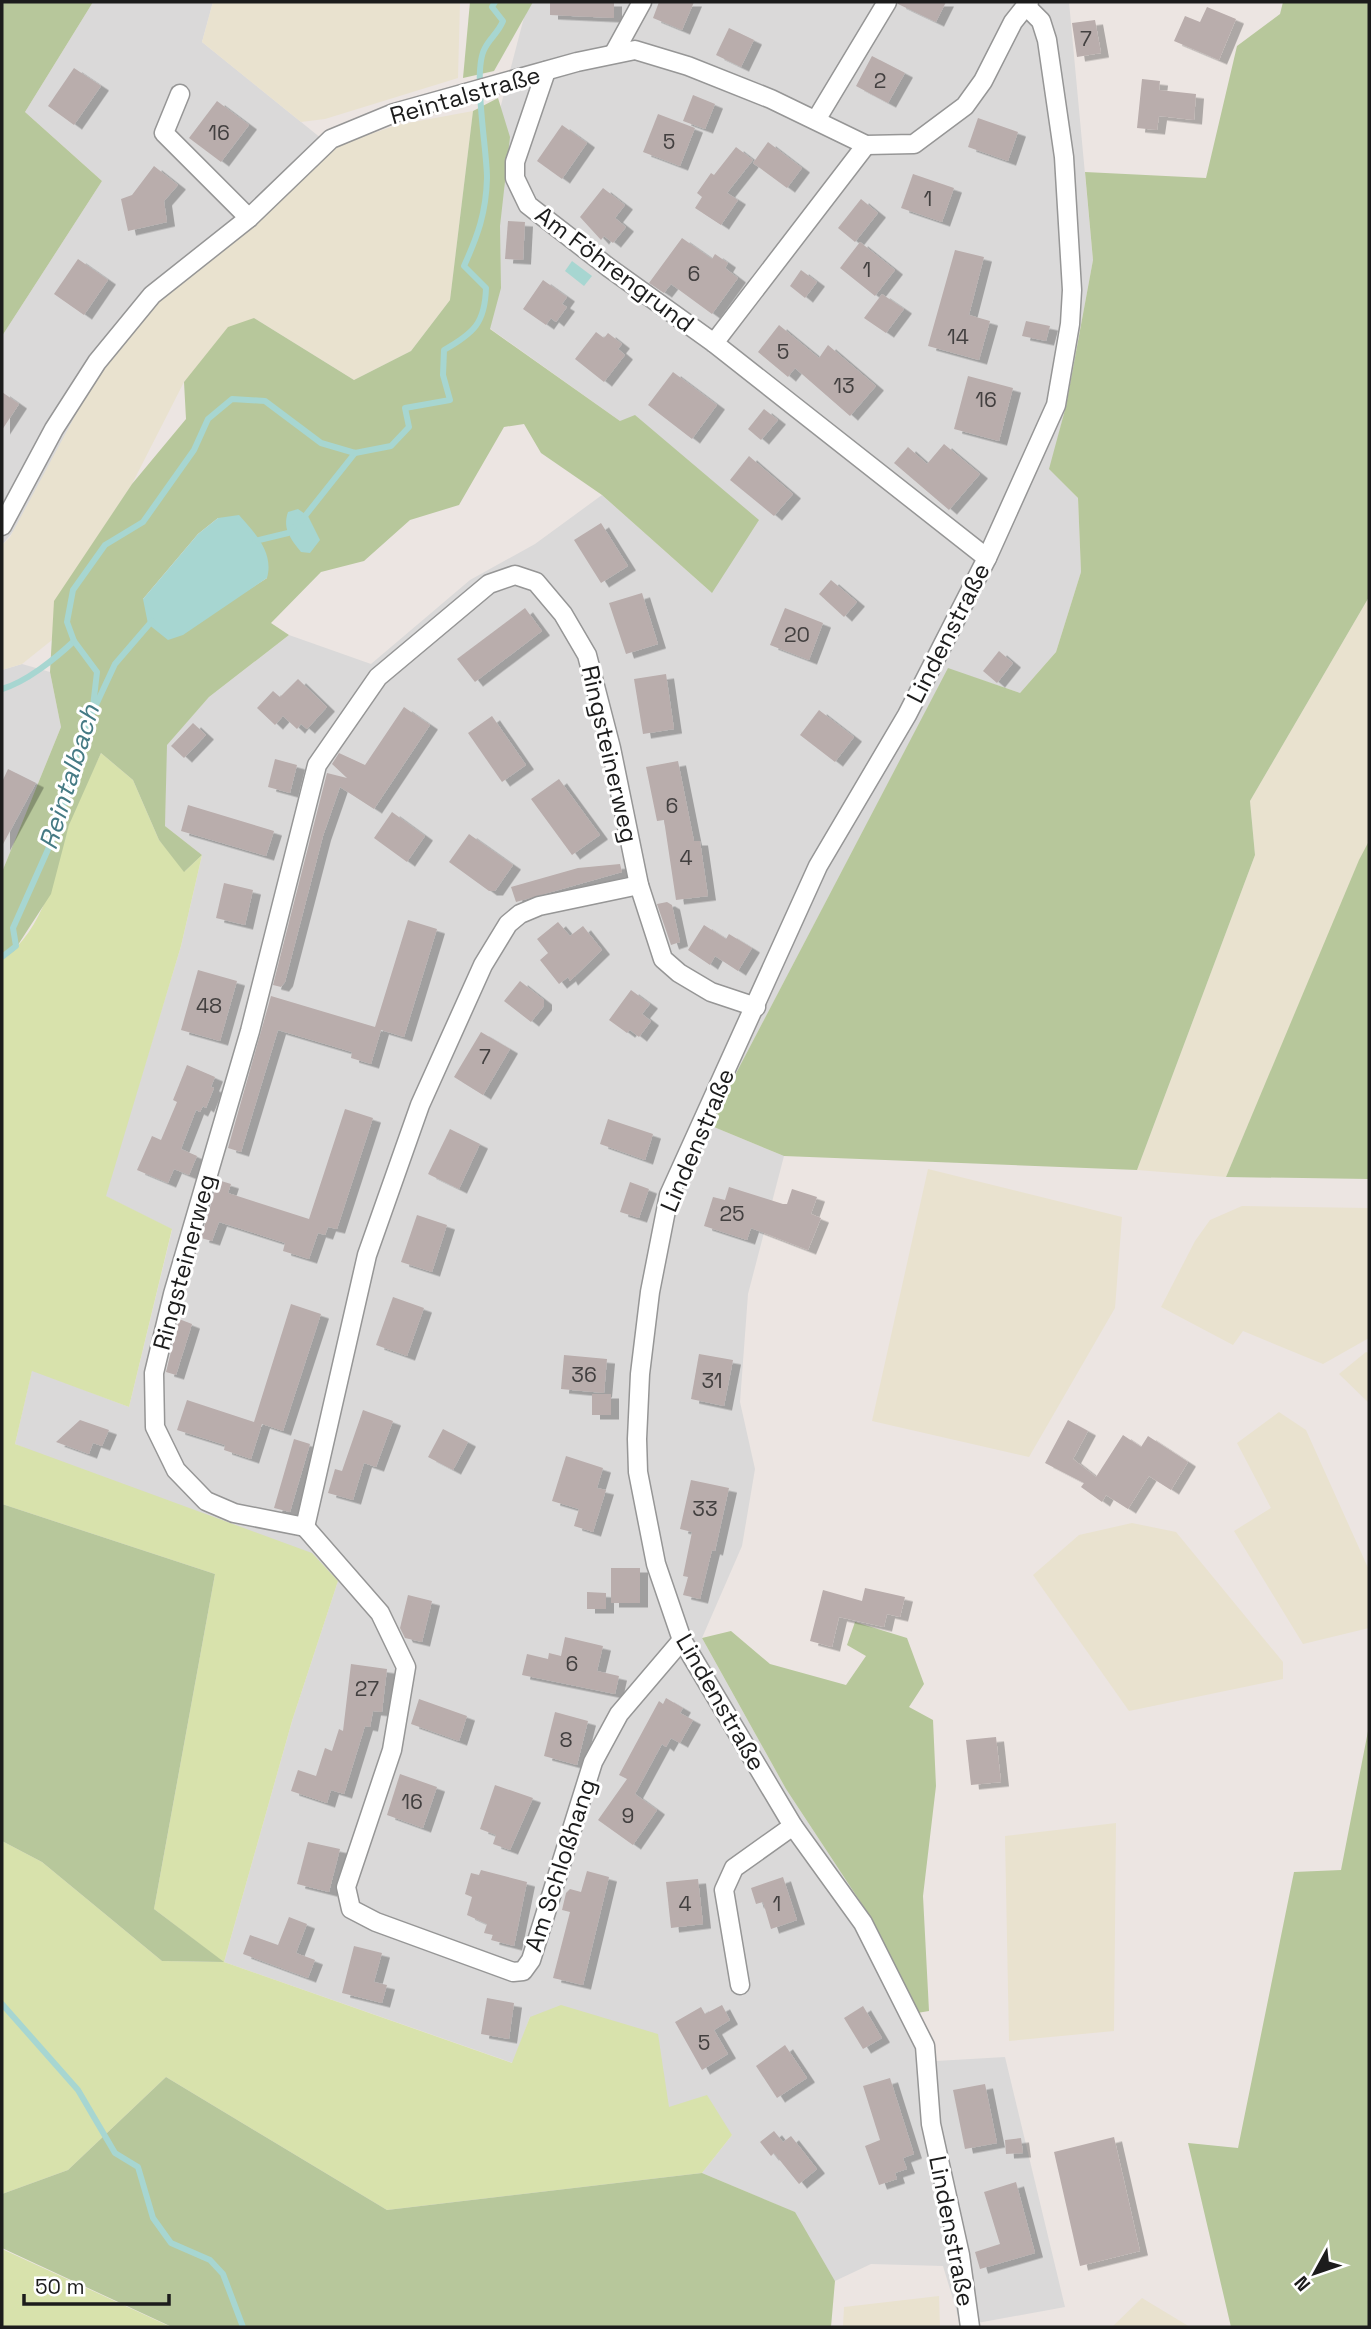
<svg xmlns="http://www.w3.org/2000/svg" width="1371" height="2329" font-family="'Space Grotesk',sans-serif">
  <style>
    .residential { fill: #dad9d9 }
    .farmland { fill: #e9e2cf }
    .grass { fill: #d8e2ac }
    .forest { fill: #b7c79b; fill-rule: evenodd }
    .water { fill: #a7d6d1 }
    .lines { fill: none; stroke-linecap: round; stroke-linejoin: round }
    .stream { stroke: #a7d6d1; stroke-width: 6 }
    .building { fill: #b9adac; filter: url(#shadow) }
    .minor-casing { stroke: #969696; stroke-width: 21 }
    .minor { stroke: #fff; stroke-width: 18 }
    .labels { text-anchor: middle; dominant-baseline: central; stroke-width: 6; stroke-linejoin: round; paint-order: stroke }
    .number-label { font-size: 21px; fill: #434040 }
    .street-label { font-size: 24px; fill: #1c1c1c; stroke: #fff }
    .water-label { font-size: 26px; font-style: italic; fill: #457a84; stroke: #fff }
  </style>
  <defs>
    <filter id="shadow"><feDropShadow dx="8" dy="4.5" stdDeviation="0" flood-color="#0004"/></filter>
  </defs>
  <rect width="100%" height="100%" fill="#ece5e2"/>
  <g class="residential">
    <path d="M93,2H213L202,42L332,147L2,545V336L102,181L25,112Z"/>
    <path d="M528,2H1069L1093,260L1066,406L1050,469L1078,498L1081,572L1056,652L1020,693L948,669L709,1125L784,1156L748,1294L740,1402L755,1469L742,1546L702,1638L786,1789L867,1912L917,2013L936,2061L1005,2057L1065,2307L961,2326L943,2266L871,2264L835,2281L794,2212L702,2173L732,2135L669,2108L530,2017L513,2063L224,1962L292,1721L338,1581L15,1444L32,1370L129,1407L172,1230L105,1196L181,946L202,855L165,826L166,745L209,697L289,635L371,664L470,580L535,544L602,495L712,593L620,421L450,300Z"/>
    <path d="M22,664L50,672L61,727L2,872V670Z"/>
  </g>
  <g class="farmland">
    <path d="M213,2H460L458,78L325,119L301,122L202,42Z"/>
    <path d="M473,111L450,300L411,351L354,380L254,318L184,382L132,484L55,601L52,640L22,664L2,670V545L10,537L90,388L146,311L332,147L397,125Z"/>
    <path d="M1369,597V841L1226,1177L1137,1170L1255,855L1250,801Z"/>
    <path d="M928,1169L1122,1217L1115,1308L1029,1457L872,1421Z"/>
    <path d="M1242,1206L1369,1208V1338L1323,1364L1243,1331L1233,1345L1161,1307L1195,1241L1210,1220Z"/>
    <path d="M1366,1352L1369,1353V1403L1339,1374Z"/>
    <path d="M1279,1412L1306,1430L1369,1570V1628L1303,1644L1234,1531L1271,1508L1237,1443Z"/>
    <path d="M1132,1523L1176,1532L1283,1662V1679L1129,1711L1033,1575L1079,1535Z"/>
    <path d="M1116,1823L1114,2031L1009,2041L1005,1836Z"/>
    <path d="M939,2296L940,2327H843L844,2307Z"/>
    <path d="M1142,2298L1190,2327H1112Z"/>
  </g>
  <g class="grass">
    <path d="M101,753L133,780L159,840L185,871L202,855L181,946L106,1196L172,1229L129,1407L32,1371L15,1444L312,1553L338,1581L292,1721L224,1962L512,2063L530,2017L561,2005L658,2034L669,2107L707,2095L732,2135L702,2173L387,2210L166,2077L68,2170L2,2194V1841L42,1862L162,1961L223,1962L154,1909L215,1574L2,1504V960C45,928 54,875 68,828C76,802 90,777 101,753Z"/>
    <path d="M2,2249L171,2327H2Z"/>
  </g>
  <g class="forest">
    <path d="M2,2H93L25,112L102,181L2,336Z"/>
    <path d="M470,2H533L494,71L463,78Z"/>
    <path d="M1283,2H1369V597L1250,801L1255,855L1137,1170L784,1156L709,1125L948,668L1020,693L1056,652L1081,572L1078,498L1049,469L1066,406L1093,260L1085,172L1206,178L1237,46L1280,14Z"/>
    <path d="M498,98L510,137L500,226L501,288L490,329L620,421L635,415L759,520L712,593L602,495L541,453L524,424L504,427L459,505L410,520L364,561L321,572L271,623L289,635L209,697L167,745L165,826L202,855L184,872L159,840L133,780L101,753L69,825L51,894L14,951L2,960V872L61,727L50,672L54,601L132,484L186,419L184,382L228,327L254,318L354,380L411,351L450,300L473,111ZM218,518L267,578L231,601L143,599L198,534Z"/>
    <path d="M1369,841V1179L1226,1177L1359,860Z"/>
    <path d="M2,1504L215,1574L154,1909L224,1962L162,1961L42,1862L2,1841Z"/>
    <path d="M855,1622L907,1638L924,1684L909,1707L933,1720L936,1786L923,1896L929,2011L917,2013L867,1912L786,1789L702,1638L731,1631L770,1664L846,1685L866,1656L847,1645Z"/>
    <path d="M1369,1726V2327H1231L1188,2143L1238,2148L1294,1872L1341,1870Z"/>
    <path d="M166,2077L387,2210L702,2173L795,2212L835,2281L831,2327H172L2,2248V2194L68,2170Z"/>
  </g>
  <g class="water">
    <path d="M572,261L592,276L584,286L565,271Z"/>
    <path d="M298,509L308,516L320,540L310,553L301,552C291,539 282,529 288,512Z"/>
    <path d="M239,515C256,534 274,553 267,578L183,635L168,640L148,624L143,599L198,534L218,518Z"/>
  </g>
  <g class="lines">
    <g class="stream">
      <path d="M301,521L355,453"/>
      <path d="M255,541L288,533L293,528"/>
      <path d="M2,689C26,682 55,659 74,641"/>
      <path d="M95,707L115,664L152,621"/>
      <path d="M2,957L16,946L13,928L58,827L81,737L92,715L97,672L74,641L67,622L73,590L105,545L143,522L194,450L208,419L232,399L265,401L321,443L355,453L391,446L409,427L405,408L450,400L443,375L444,350C474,333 485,323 486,288L464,266C478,235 486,213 487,178C487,149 472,70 485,48C490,38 498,33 503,21L492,7L495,2"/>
      <path d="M2,2004L78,2090L115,2153L138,2167L153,2218L171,2243L210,2260L223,2274L243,2327"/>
    </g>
  </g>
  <g class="building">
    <path d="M550,2H614V18L550,15Z"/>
    <path d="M659,2H694L682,30L653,18Z"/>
    <path d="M898,2H946L936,22L898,4Z"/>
    <path d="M1207,7L1236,19L1219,60L1174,41L1185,16L1200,22Z"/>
    <path d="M1095,20L1101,53L1077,57L1072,23Z"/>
    <path d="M729,28L754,40L741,67L716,55Z"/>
    <path d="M872,56L905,73L888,103L856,86Z"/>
    <path d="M74,68L101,86L74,125L48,106Z"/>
    <path d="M1142,79L1160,81L1159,90L1196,94L1194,120L1159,116L1157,130L1137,128Z"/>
    <path d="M693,95L715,104L705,129L683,121Z"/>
    <path d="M217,101L249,125L221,162L189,138Z"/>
    <path d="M658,114L695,128L680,166L643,152Z"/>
    <path d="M978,118L1018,132L1008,161L968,147Z"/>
    <path d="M562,125L587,143L562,179L537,161Z"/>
    <path d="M768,142L802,168L787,188L753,163Z"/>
    <path d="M736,147L753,160L727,193L738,200L721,225L695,208L702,197L697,193L711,173L714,175Z"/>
    <path d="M154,166L178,185L164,201L167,222L128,231L121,199L132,195Z"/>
    <path d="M913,174L954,188L942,222L901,208Z"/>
    <path d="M603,188L625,205L615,218L626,227L613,243L604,236L601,240L580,217Z"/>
    <path d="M861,199L878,213L855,242L838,228Z"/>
    <path d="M508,221L525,222L523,260L505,259Z"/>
    <path d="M682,238L712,259L715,254L728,263L725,268L738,278L712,314L671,284L664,293L649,283Z"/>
    <path d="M860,242L895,270L875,296L840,268Z"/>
    <path d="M955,250L984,257L969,315L990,321L979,360L928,346Z"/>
    <path d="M78,259L108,280L84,315L54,294Z"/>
    <path d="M801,270L817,282L805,298L790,286Z"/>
    <path d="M543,280L567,297L562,304L567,307L556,322L551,318L546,325L523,309Z"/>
    <path d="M882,294L904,309L886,333L864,318Z"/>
    <path d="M1026,321L1050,326L1046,341L1022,336Z"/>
    <path d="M779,325L819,358L828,345L876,386L850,416L795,368L788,377L758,352Z"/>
    <path d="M596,332L604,338L608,333L622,344L618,349L625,355L604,382L575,359Z"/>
    <path d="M673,372L717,405L692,439L648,405Z"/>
    <path d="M968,376L1013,388L999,441L954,429Z"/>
    <path d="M2,392L19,404L2,430Z"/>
    <path d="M764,409L778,420L761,440L748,429Z"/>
    <path d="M944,444L980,474L949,510L894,463L908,447L927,464Z"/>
    <path d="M749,456L793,494L774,516L730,480Z"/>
    <path d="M601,523L628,566L601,583L574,540Z"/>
    <path d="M831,580L857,602L844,617L819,594Z"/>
    <path d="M642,593L658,644L626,654L609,603Z"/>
    <path d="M525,608L542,631L475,682L457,659Z"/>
    <path d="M785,608L823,623L809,660L770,645Z"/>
    <path d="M999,651L1013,663L997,683L983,671Z"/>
    <path d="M666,674L674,729L643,734L634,679Z"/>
    <path d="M298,679L327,707L307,729L301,724L297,729L283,716L275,725L257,708L273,691L280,697Z"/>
    <path d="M404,707L430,725L374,809L340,787L323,836L285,982L281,987L273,985L327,773L347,778L332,764L339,753L365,765Z"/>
    <path d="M819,710L854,737L835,762L800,735Z"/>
    <path d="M492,716L526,765L502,782L468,733Z"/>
    <path d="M193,723L206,735L184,758L171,746Z"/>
    <path d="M275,759L297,765L290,793L268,787Z"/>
    <path d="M678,761L694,841H700L708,896L676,900L664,820L657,821L646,767Z"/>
    <path d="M8,769L36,783L2,846V782Z"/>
    <path d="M559,779L600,835L572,855L531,799Z"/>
    <path d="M188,805L274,831L266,856L181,831Z"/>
    <path d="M392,812L425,836L407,862L374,838Z"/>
    <path d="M469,834L513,865L495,891H489L449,862Z"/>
    <path d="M620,864L622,872L516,902L511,887L578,868Z"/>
    <path d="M224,883L253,890L245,925L216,918Z"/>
    <path d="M667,902L672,905L680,942L671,945L657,904Z"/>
    <path d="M408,920L437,929L404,1037L381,1030L371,1064L351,1058L352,1052L278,1030L241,1152L228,1148L271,996L375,1027Z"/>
    <path d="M558,922L570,936L583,926L602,950L570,981L568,977L559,984L540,960L548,953L537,939Z"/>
    <path d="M704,925L726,939L729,934L752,948L738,971L715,956L710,965L688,950Z"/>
    <path d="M198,970L237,981L220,1041L181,1030Z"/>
    <path d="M520,981L544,1000V1006L531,1022L504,1001Z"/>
    <path d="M631,990L650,1004L642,1014L651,1021L639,1037L630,1030L627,1033L609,1020Z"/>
    <path d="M481,1032L510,1049L483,1095L454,1077Z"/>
    <path d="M187,1065L215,1077L211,1087L214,1088L206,1108L203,1106L200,1112L196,1110L181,1149L197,1156L189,1175L174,1169L168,1183L137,1170L152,1136L161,1140L177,1102L173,1100Z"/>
    <path d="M345,1109L373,1118L337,1229L328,1227L325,1235L318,1233L309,1259L283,1251L285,1243L219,1222L212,1241L201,1238L218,1180L231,1184L228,1193L309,1219Z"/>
    <path d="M608,1119L653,1134L645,1160L600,1144Z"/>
    <path d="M450,1129L480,1144L459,1189L428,1174Z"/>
    <path d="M630,1182L649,1189L639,1218L620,1212Z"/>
    <path d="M729,1187L783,1204H787L792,1189L817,1197L811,1214L821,1218L808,1250L751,1228L747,1240L704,1226L713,1197L725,1200Z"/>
    <path d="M417,1215L447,1225L432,1272L401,1262Z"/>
    <path d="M393,1297L424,1308L407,1356L376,1345Z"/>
    <path d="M291,1304L321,1314L283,1431L262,1424L251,1459L224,1450L225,1445L177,1430L187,1400L254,1422Z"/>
    <path d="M179,1319L192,1324L176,1375L166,1372Z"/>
    <path d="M699,1354L733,1360L724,1406L691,1399Z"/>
    <path d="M564,1355L607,1359L604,1393L561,1389Z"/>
    <rect x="592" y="1394" width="19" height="21"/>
    <path d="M363,1410L393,1421L376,1467L364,1463L353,1500L328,1493L335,1469L342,1471Z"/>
    <path d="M80,1420L109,1430L102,1446L93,1443L89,1454L56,1442Z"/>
    <path d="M1068,1420L1088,1431L1073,1459L1096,1477L1123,1435L1141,1447L1148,1436L1188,1462L1171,1490L1149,1476L1128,1509L1106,1495L1102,1502L1081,1487L1084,1483L1045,1463Z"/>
    <path d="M443,1429L468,1442L453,1470L428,1457Z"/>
    <path d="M294,1439L310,1444L290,1512L274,1508Z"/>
    <path d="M566,1456L603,1468L597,1488L606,1490L593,1532L574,1526L579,1509L552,1501Z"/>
    <path d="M691,1480L729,1488L715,1551L712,1550L700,1599L683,1595L688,1577L683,1576L692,1532L680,1529Z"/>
    <rect x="611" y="1568" width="29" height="35"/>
    <path d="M865,1588L905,1597L900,1617L887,1614L884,1627L839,1617L832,1647L810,1641L823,1590L862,1601Z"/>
    <path d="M587,1592L606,1593V1609H587Z"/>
    <path d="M408,1595L432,1601L422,1642L405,1638L400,1628Z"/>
    <path d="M565,1637L603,1646L597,1671L619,1676L615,1694L522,1675L527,1654L548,1659L549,1653L561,1656Z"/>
    <path d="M351,1664L387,1669L382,1712L373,1711L370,1727L365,1726L344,1794L331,1790L327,1803L291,1791L298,1770L316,1776L325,1748L332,1751L339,1729L343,1731Z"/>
    <path d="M666,1698L683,1708L680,1713L693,1720L680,1743L671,1738L666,1747L662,1744L635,1794L657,1810L633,1845L598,1820L627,1779L619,1775L659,1701L663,1704Z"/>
    <path d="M419,1699L467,1716L459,1741L411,1724Z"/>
    <path d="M555,1712L588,1721L577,1765L544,1756Z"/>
    <path d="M996,1737L1001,1782L971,1785L966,1740Z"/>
    <path d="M400,1774L437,1787L423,1828L387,1815Z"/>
    <path d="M495,1785L533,1798L510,1850L493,1844L496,1835L480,1829Z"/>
    <path d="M308,1842L340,1849L329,1892L297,1884Z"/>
    <path d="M481,1870L527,1882L514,1946L491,1940L493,1935L484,1933L487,1924L467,1915L472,1897L465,1894L471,1873L479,1875Z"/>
    <path d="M587,1871L609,1877L583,1985L553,1978L570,1912L562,1910L566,1893L570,1889L581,1892Z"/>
    <path d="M783,1877L797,1920L771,1929L763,1902L756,1904L751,1888Z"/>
    <path d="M698,1879L703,1924L671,1928L666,1882Z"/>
    <path d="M289,1917L307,1924L296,1953L315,1960L308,1978L243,1954L250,1935L278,1945Z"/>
    <path d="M354,1946L382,1953L374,1982L387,1985L382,2003L342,1993Z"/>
    <path d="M487,1998L514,2003L509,2039L481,2034Z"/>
    <path d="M722,2005L730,2020L714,2030L728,2054L702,2070L675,2022L701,2007L705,2014Z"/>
    <path d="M863,2006L882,2038L863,2049L844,2018Z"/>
    <path d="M785,2045L807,2078L777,2098L756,2066Z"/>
    <path d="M890,2078L914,2154L903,2158L907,2169L895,2173L897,2179L879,2185L865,2146L880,2140L863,2086Z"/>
    <path d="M985,2084L997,2143L965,2149L953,2090Z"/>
    <path d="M774,2131L783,2142L791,2136L817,2169L799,2184L774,2153L771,2156L760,2142Z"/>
    <path d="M1114,2137L1140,2251L1080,2266L1054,2152Z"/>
    <path d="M1021,2138L1023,2153L1006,2154L1005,2140Z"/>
    <path d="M1016,2182L1035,2253L980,2269L975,2252L1000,2244L984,2192Z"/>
  </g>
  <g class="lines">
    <defs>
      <g id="minor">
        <path d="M614,53L642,2"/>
        <path d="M546,71L515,162V178L528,205L608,267L714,343"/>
        <path d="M180,94L164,133L249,218"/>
        <path d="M816,120L887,2"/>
        <path d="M866,145L714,343L987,558"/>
        <path d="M2,526L54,429L97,362L152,295L249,218L331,139L394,113L577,62L635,50L688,66L771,99L866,145L914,144L965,106L983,81L1013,22L1029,2"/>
        <path d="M305,1527L234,1513L206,1501L176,1470L155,1427L154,1373L173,1294L250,1031L317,765L378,677L489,584L515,575L536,582L563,614L587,655L611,748L639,885L663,959L679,973L711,992L756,1007"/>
        <path d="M305,1527L380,1613L406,1667L392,1750L346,1887L351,1909L376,1922L513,1972L523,1971L531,1960L593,1762L619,1714L682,1640"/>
        <path d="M305,1527L367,1255L420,1105L483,965L508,924L520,914L539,906L639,885"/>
        <path d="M740,1985L724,1890L734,1868L793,1826"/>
        <path d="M970,2327L960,2255L931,2124L925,2046L863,1923L793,1826L682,1640L656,1564L638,1472L637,1439L640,1374L650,1292L669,1195L818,866L907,715L987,558L1056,405L1070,324L1072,290L1064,157L1047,40L1041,21L1027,7"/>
      </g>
    </defs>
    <use href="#minor" class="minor-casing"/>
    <use href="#minor" class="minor"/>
  </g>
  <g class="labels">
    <g class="number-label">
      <text x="1086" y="38">7</text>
      <text x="880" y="80">2</text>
      <text x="219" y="132">16</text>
      <text x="669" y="141">5</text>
      <text x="928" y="198">1</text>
      <text x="867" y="269">1</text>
      <text x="694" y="273">6</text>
      <text x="958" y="336">14</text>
      <text x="783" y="351">5</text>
      <text x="844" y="385">13</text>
      <text x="986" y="399">16</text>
      <text x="797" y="634">20</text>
      <text x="672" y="805">6</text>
      <text x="686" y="857">4</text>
      <text x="209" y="1005">48</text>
      <text x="485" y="1056">7</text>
      <text x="732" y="1213">25</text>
      <text x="584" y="1374">36</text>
      <text x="712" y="1380">31</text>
      <text x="705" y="1508">33</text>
      <text x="572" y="1663">6</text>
      <text x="367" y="1688">27</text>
      <text x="566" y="1739">8</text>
      <text x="412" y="1801">16</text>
      <text x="628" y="1815">9</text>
      <text x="685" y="1903">4</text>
      <text x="777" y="1903">1</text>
      <text x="704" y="2042">5</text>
    </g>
    <g class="street-label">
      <text transform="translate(465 95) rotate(-16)">Reintalstraße</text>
      <text transform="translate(615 269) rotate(37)">Am Föhrengrund</text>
      <text transform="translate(948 633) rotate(-63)">Lindenstraße</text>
      <text transform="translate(610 754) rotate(77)">Ringsteinerweg</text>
      <text transform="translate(697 1140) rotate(-67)">Lindenstraße</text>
      <text transform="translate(184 1262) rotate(-75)">Ringsteinerweg</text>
      <text transform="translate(721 1702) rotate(60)">Lindenstraße</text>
      <text transform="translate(560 1865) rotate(-72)">Am Schloßhang</text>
      <text transform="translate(952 2231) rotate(79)">Lindenstraße</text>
    </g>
    <g class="water-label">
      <text transform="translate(69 777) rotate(-73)">Reintalbach</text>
    </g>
  </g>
  <rect width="1371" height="2329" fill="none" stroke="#1c1c1c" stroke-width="7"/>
  <g transform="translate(1315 2273) rotate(230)" stroke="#ffffff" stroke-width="5" paint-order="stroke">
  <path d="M0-5L12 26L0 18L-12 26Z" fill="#1c1c1c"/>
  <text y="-10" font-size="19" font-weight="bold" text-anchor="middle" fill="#1c1c1c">N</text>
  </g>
  <path d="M24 2294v10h145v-10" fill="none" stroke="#1c1c1c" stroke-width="3.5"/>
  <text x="35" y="2294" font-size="21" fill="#1c1c1c" stroke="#ffffff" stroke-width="5" paint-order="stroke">50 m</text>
</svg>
